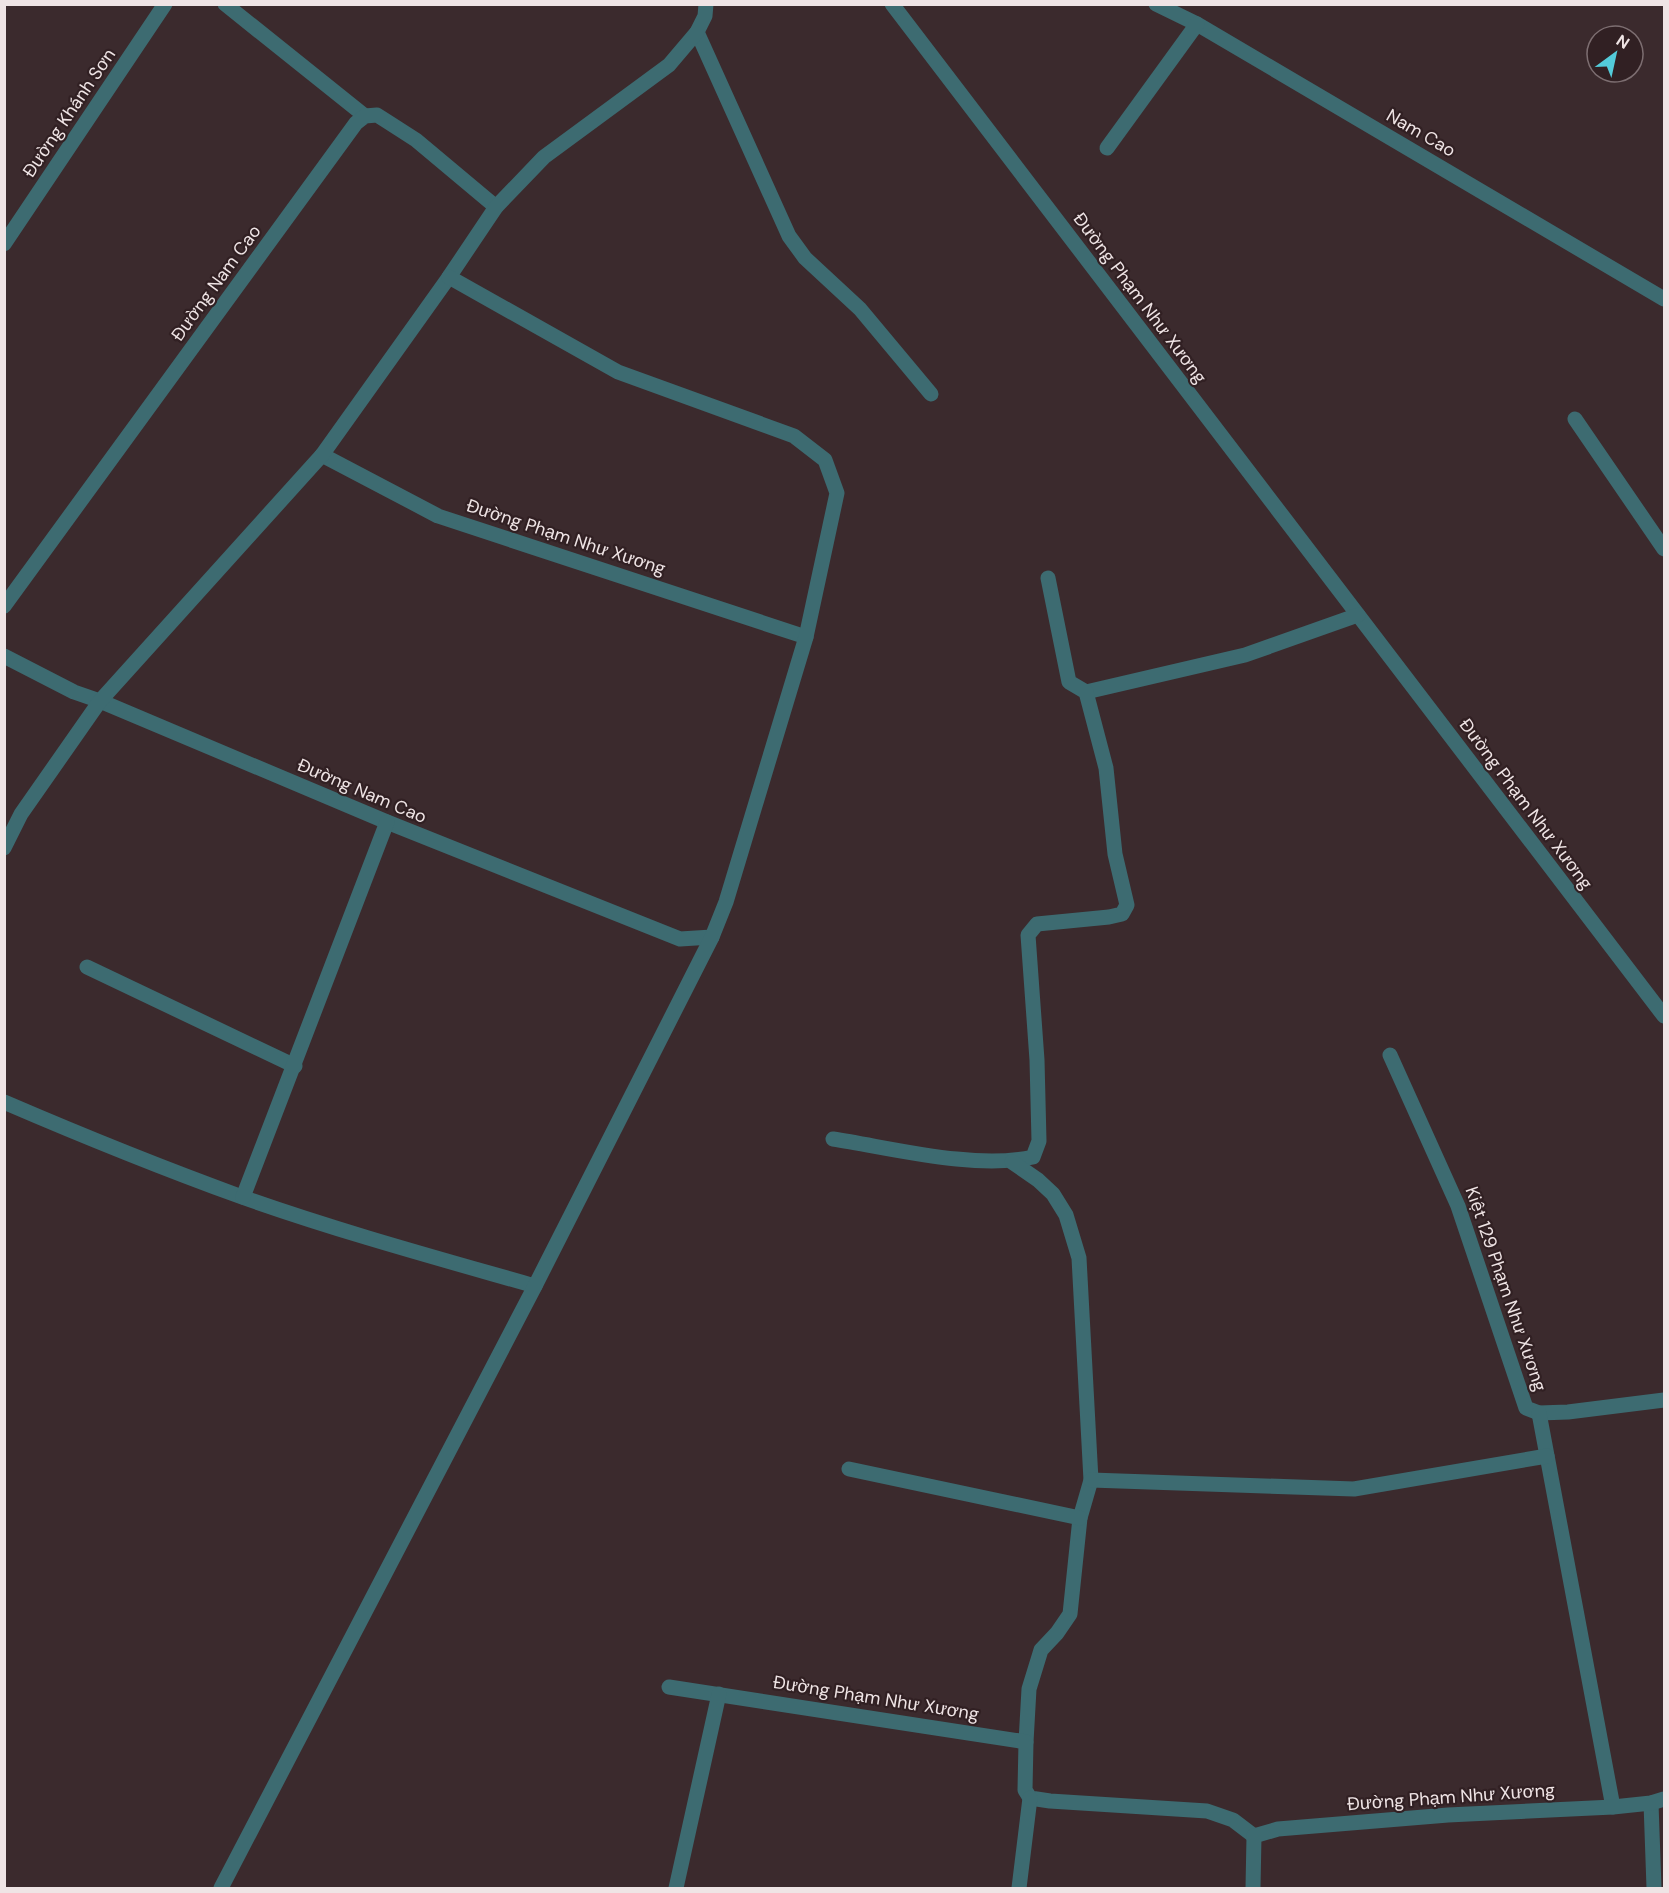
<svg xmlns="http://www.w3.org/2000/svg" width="1669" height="1893" font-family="'DM Sans',sans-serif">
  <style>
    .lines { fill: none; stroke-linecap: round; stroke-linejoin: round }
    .minor { stroke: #3d6b71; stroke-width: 15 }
    .labels { text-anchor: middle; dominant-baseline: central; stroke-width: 4.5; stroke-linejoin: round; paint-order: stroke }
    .street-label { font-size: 18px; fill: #efe4e5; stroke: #312023 }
  </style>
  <rect width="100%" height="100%" fill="#3b2a2d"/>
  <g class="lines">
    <g class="minor">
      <path d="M225,4L365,116"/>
      <path d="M892,4L1664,1016"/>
      <path d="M1156,4L1197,24L1664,299"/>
      <path d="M697,32L789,236L805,258L860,309L931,394"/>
      <path d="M1107,148L1197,24"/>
      <path d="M4,244L165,4"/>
      <path d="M1575,419L1664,549"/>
      <path d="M322,455L438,516L806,637"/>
      <path d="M4,606L356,123L365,116L377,115L388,122L416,140L496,207"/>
      <path d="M4,656L74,692L100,701L387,822L680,939L712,937"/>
      <path d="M1086,692L1245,655L1358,615"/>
      <path d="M4,848L21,814L100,701L322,455L449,277L496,207L544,157L669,65L697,32L705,16L706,4"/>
      <path d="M87,967L295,1066"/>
      <path d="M1390,1055L1458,1206L1526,1408L1539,1413L1568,1412L1664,1400"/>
      <path d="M4,1102C83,1136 162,1168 242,1197C338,1231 437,1258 535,1286"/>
      <path d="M833,1139C892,1148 975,1170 1033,1157L1039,1141L1037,1060L1028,935L1037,924L1109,917L1122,914L1127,905L1115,854L1106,768L1086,692L1069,682L1048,578"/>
      <path d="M1012,1162L1038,1180L1053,1194L1066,1215L1079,1258L1091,1480L1080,1518L1070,1614L1057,1633L1041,1650L1029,1689L1026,1742"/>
      <path d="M243,1197L387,822"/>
      <path d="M1539,1413L1613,1807"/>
      <path d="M849,1469L1080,1518"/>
      <path d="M1091,1480L1354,1489L1547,1456"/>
      <path d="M669,1687L1026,1742L1025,1790L1030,1798L1050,1801L1207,1811L1233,1820L1254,1836"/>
      <path d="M1651,1803L1654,1888"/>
      <path d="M221,1888L535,1286L712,937L726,902L806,637L837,493L825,460L794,436L618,372L449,277"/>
      <path d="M676,1888L719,1694"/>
      <path d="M1019,1888L1030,1798"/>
      <path d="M1253,1888L1254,1836L1278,1829L1448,1815L1613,1807L1651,1803L1664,1799"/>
    </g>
  </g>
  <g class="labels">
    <g class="street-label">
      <text transform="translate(69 113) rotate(-56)">Đường Khánh Sơn</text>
      <text transform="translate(1421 133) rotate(30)">Nam Cao</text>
      <text transform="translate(216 283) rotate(-54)">Đường Nam Cao</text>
      <text transform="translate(1140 298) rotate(53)">Đường Phạm Như Xương</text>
      <text transform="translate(566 537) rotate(18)">Đường Phạm Như Xương</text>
      <text transform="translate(362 791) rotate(23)">Đường Nam Cao</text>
      <text transform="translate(1526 804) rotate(53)">Đường Phạm Như Xương</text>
      <text transform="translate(1506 1289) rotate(71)">Kiệt 129 Phạm Như Xương</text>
      <text transform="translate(876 1698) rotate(9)">Đường Phạm Như Xương</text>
      <text transform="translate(1451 1797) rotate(-4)">Đường Phạm Như Xương</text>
    </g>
  </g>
  <rect width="1669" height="1893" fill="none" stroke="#efe4e5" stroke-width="12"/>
  <g transform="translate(1615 54) rotate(33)"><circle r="28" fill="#312023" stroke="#7d6e71" stroke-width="1.5"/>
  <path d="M0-4.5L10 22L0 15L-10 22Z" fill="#53cbda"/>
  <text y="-9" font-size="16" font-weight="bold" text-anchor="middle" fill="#efe4e5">N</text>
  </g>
</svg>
